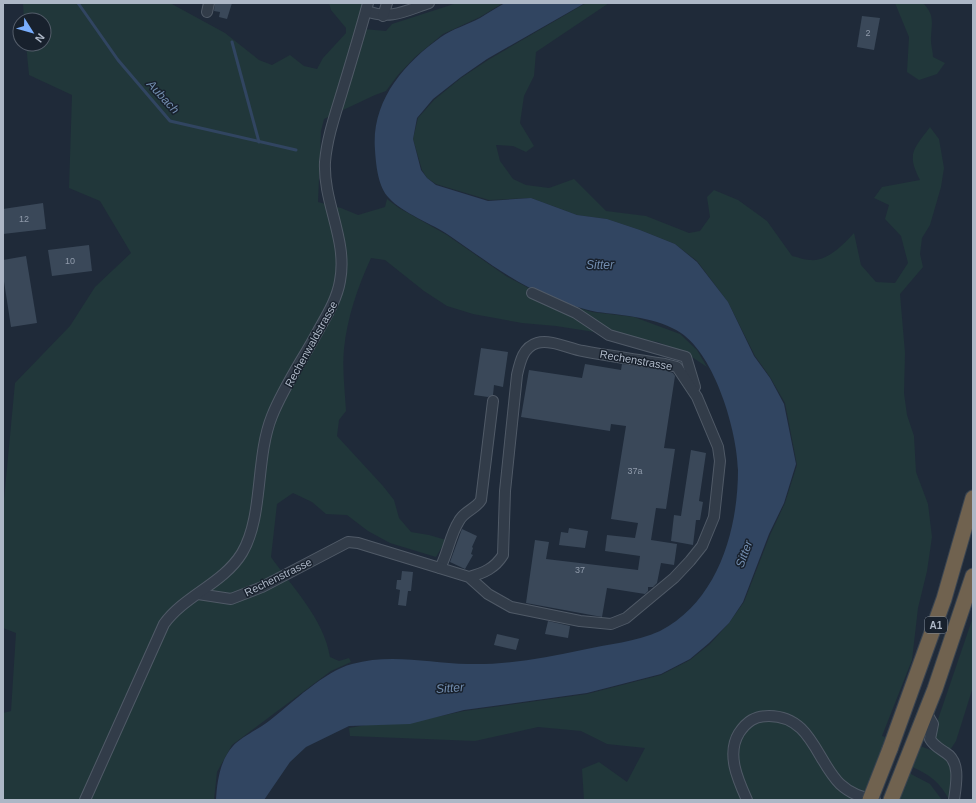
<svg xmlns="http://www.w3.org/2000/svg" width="976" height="803" font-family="Arial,sans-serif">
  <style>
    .green { fill: #21373a }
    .water { fill: #314561 }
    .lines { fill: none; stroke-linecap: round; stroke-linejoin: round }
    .stream { stroke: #314561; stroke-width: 3 }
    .building { fill: #3a4859 }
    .minor-casing { stroke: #505a67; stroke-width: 12 }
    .highway-casing { stroke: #3a4450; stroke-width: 17 }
    .minor { stroke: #323c49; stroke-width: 10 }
    .highway { stroke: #70624f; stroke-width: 15 }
    .highway-bridge-casing { stroke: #3a4450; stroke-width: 17; stroke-linecap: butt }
    .highway-bridge { stroke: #70624f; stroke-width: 15 }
    .labels { text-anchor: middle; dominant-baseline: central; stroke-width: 3; stroke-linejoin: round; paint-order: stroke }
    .number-label { font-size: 9px; fill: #909bab }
    .shield { fill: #18212d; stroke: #808a98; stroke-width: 1 }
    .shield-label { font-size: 10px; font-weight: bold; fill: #adb7c6 }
    .street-label { font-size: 11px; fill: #adb7c6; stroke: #18212d }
    .water-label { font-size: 12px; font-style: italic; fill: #738eb0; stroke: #18212d }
  </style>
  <rect width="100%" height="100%" fill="#1f2a39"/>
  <g class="green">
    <path d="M23,3H170L225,33L259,60L272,65L290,55L304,66L317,69L323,58L346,33V28L331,10L329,3H365L364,29L386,31L392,24L457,3H503L480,17L443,34L415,57L398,75L386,91L375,95L324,119L321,131L318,202L341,208L358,215L385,207L387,199L399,208L447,235L506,276L549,299L592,312L634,317L680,334L697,350L707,367L689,355L658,342L556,326L522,323L473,314L447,306L424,291L385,260L371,258C358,286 347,318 344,349C342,369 345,391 346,411L339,420L337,436L383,486L394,500L399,518L411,532L429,535L446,540L436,557L390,543L368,531L347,515L326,514L312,502L293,493L277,504L271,557C292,587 324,619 330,657L339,661L349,658L351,662L331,671L232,745L217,772L214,800H3V713L11,711L16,633L3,628V510L15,383L70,326L95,287L131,253L100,201L69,188L72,95L29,75L26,44H44V20H24Z"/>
    <path d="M586,3H609L536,52L534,76L524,96L520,123L534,146L526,152L513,146L496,145L500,161L513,179L526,185L549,188L574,179L606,211L646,216L689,233L700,231L710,217L707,197L714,190L738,200L767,221L792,256C798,257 804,260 810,260C827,262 844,244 854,233L861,265L876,282L895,283L908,263L901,236L885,219L889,205L874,198L882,187L920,180C906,153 914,149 930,127L939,139L944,168L941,187L930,225L922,238L920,254L923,267L900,294L905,353L904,393L907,415L914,436L916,472L928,504L932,537L927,571L918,608L912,660L882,736L885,737L884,751L864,800H584L582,769L599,762L627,782L645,748L607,744L581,731L538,727L475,741L350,736L349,728L383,722L422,720L464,711L587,694L661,675L690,660L710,644L729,623L744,602L770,535L785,503L797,465L785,403L770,377L755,356L728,302L697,261L675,244L640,230L607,219L577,215L531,198L489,200L436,184L427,178L422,170L413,139L418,118L434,100L461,78L488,60Z"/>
    <path d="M895,3H923C936,16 931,25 931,41C931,46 933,52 933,57L945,63L937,74L919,80L907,72L909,37Z"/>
    <path d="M973,617V687L956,741L950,750L936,741L933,734Z"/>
    <path d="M920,746L939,753L949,761L953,775L951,799L949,800C941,783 929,774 912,767Z"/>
    <path d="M909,773L930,784L942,800L899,799Z"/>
  </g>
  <path class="water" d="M505,3H585L487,59L461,77L433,99L417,118L413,139L421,170L427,178L436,185L488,201L531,198L577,215L607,219L640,230L675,244L697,262L728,302L754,356L770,378L784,404L796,464L784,503L769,534L743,602L729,623L709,643L690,659L661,674L587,693L464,710L410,724L349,726L306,747L290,762L264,800H216C217,782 220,760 233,746C240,738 260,728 269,721C292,703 325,671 352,664C391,653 429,663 468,664C506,665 545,658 582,650C608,644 636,642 660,631C718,601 738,530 738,470C737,430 715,356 681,333C659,318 623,315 597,312C582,309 564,303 549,297C513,282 482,258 450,236C433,224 402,213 389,198C378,187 376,165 375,150C371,102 403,64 441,37C452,29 467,25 480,18C488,13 496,8 505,3Z"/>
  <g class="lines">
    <g class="stream">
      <path d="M78,3L118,60L170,121L296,150"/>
      <path d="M232,42L259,142"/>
    </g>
  </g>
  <g class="building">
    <path d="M215,3H232L227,19L219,17L220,12L214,11Z"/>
    <path d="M862,16L880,18L874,50L857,47Z"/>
    <path d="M43,203L46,229L3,234V209Z"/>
    <path d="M89,245L92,271L52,276L48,250Z"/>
    <path d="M26,256L37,323L11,327L3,275V260Z"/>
    <path d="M481,348L508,352L503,387L494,385L493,395L488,397L474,395Z"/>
    <path d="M585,364L621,370L622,364L664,370L673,373L675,376L664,448L675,449L666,509L656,508L651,540L677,544L674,565L661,563L657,583L653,587H648V591L645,594L607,588L602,617L526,603L535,540L549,542L546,559L638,570L640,556L605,551L607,535L635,538L638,523L611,519L626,426L611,424L610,431L521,417L529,370L582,378Z"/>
    <path d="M691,450L706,453L699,501L703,502L700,520H696L693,545L671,541L674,515L681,516Z"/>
    <path d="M569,528L588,531L585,548L559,545L561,532L568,533Z"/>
    <path d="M462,529L477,536L472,547L473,548L471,554L473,555L465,569L450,562Z"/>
    <path d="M402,571L413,572L411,591H408L406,606L398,605L400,590L396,589L397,580H401Z"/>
    <path d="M548,621L570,626L568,638L545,634Z"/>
    <path d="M497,634L519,639L516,650L494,645Z"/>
  </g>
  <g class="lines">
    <defs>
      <g id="minor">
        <path d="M366,11C391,20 405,11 429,3"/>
        <path d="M207,12L209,3"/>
        <path d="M383,16L387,3"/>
        <path d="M532,293L576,313L609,335L686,357L695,387"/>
        <path d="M440,568C448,553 450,535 459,521C464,511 476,509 481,500L493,401"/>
        <path d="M198,594L231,599L262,587L348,542L358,543L469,577L488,594L511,607L580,621L611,624L626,618L674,578L690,561L702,546L714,517L720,461L718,447L697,397L677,367L665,364C638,360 610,356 583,351C570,349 551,339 537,343C523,347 520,362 517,375L505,491L503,555C495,568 484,573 469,577"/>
        <path d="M926,712L933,724L930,739C934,746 939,748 946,753C961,762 956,785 954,800"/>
        <path d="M85,800L164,624C185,595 223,584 242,553C264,516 255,458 272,416C284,386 303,359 318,331C327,315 337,299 340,281C348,240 323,203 325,162C327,138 335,115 342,92C351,62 360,33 368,3"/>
        <path d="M747,800C738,780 726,754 739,733C747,721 755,716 769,716C811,716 816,760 840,784C851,794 861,797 875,800"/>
      </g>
      <g id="highway">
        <path d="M890,749L944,599L973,498"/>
        <path d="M891,800L935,689L973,576"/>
      </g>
    </defs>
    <use href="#minor" class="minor-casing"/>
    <use href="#highway" class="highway-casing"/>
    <use href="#minor" class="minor"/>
    <use href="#highway" class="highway"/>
    <defs>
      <path id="highway-bridge" d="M870,800L890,749"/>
    </defs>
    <use href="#highway-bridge" class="highway-bridge-casing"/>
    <use href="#highway-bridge" class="highway-bridge"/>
  </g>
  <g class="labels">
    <g class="number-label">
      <text x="868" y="33">2</text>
      <text x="24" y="219">12</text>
      <text x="70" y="261">10</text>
      <text x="635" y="471">37a</text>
      <text x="580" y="570">37</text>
    </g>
    <rect class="shield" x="925" y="617" width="22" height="16" rx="3"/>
    <g class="shield-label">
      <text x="936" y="625">A1</text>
    </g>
    <g class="street-label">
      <text transform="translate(311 344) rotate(-61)">Rechenwaldstrasse</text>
      <text transform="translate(636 360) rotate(10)">Rechenstrasse</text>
      <text transform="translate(278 577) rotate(-26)">Rechenstrasse</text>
    </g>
    <g class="water-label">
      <text transform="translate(163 97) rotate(47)">Aubach</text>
      <text x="600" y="265">Sitter</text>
      <text transform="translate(744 554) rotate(-70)">Sitter</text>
      <text transform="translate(450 688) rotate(-4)">Sitter</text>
    </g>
  </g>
  <rect width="976" height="803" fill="none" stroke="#adb7c6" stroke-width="8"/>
  <g transform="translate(32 32) rotate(127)"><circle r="19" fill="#18212d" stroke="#545d6a"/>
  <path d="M0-3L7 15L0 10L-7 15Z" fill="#79aefe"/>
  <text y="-6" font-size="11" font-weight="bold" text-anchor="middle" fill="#adb7c6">N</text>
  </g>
</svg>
